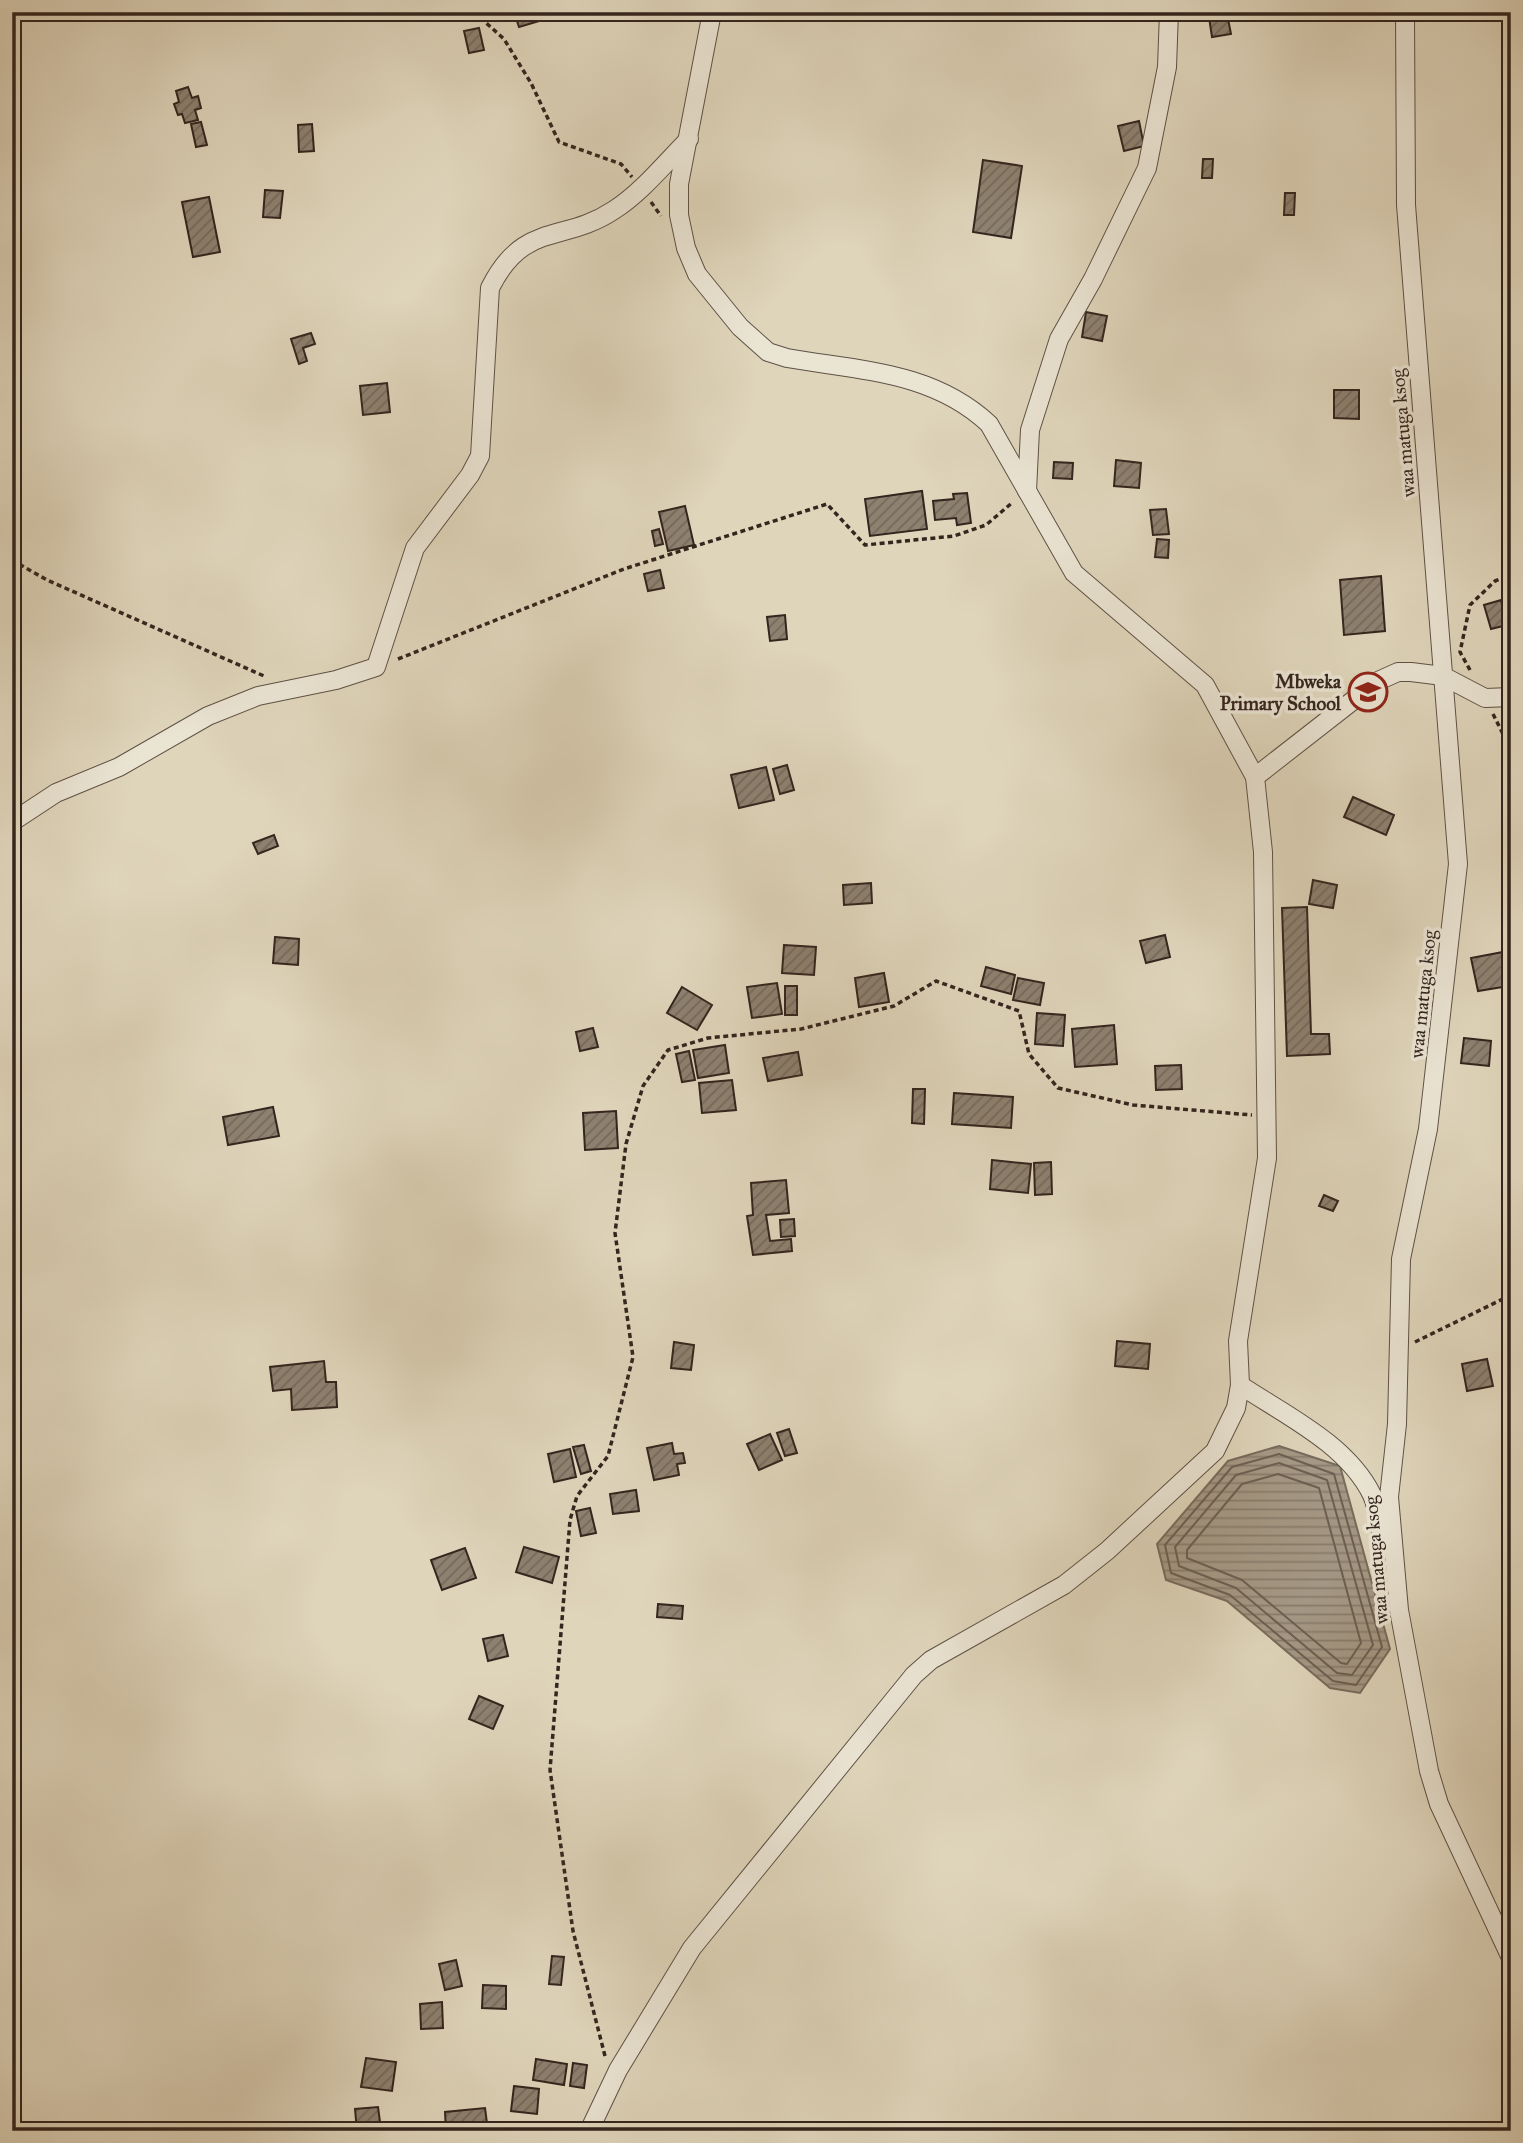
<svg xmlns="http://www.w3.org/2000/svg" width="1523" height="2143" font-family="'IM FELL Great Primer',serif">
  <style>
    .water { fill: url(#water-rules); stroke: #786b5c; stroke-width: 2 }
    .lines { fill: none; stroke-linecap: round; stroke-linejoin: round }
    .shore { stroke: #6c5f52; stroke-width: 2 }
    .building { fill: url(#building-hatch); stroke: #34251e; stroke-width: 2 }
    .street-casing { stroke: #5f5145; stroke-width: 20 }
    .path { stroke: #34251e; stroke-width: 3.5; stroke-dasharray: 5 3.5; stroke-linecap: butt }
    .street { stroke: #eae4d3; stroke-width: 18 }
    .labels { text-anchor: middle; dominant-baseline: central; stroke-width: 7; stroke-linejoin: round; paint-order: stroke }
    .street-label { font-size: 19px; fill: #34251e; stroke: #eae4d3 }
    .poi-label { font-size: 19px; font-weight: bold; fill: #34251e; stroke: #eae4d3; text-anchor: end }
  </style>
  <defs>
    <pattern id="water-rules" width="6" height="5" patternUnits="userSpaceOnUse" patternTransform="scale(1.75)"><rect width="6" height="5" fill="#a59986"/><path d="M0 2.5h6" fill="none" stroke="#877d6d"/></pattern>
    <pattern id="building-hatch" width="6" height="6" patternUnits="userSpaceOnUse" patternTransform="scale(1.75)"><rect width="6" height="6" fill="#8d8170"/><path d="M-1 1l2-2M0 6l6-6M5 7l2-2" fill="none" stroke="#74695b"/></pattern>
  </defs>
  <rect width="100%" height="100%" fill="#dfd5bb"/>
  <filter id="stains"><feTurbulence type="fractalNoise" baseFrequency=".00286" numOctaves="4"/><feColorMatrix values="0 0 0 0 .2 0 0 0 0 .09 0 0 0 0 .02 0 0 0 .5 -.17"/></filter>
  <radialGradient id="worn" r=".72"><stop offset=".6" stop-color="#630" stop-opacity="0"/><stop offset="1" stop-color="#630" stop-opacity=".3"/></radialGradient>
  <path class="water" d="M1279,1446L1340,1466L1390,1649L1360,1693L1330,1688L1227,1601L1166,1580L1157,1544L1228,1461Z"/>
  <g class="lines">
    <g class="shore">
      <path d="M1279,1454L1334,1474L1382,1647L1356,1685L1333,1681L1230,1595L1171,1573L1165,1545L1232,1467Z"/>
      <path d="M1279,1463L1327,1480L1373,1645L1352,1675L1337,1673L1236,1588L1179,1566L1175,1547L1236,1475Z"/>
      <path d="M1278,1474L1319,1488L1361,1643L1347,1664L1341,1663L1242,1580L1187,1558V1550L1242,1484Z"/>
    </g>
  </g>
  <g class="building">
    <path d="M514,12H536L539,21L519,27Z"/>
    <path d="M1227,14L1231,34L1212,37L1209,17Z"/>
    <path d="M479,28L484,50L469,53L464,31Z"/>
    <path d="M188,87L192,98L198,96L201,108L195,110L198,120L185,123L182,114L178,115L174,104L179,102L176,91Z"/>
    <path d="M1139,121L1144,146L1124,151L1118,126Z"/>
    <path d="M201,122L207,145L196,147L191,124Z"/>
    <path d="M312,124L314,151L299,152L298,125Z"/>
    <path d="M1203,159H1213L1212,178H1202Z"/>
    <path d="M983,160L1022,166L1011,238L973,232Z"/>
    <path d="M265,190L283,191L280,218L263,217Z"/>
    <path d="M1285,193H1295L1294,215H1284Z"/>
    <path d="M209,197L220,252L193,257L182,202Z"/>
    <path d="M1086,312L1107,316L1102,341L1082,337Z"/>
    <path d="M311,333L315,344L303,348L307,361L299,364L291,339Z"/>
    <path d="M387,383L390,412L363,415L360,386Z"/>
    <path d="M1334,390H1359V419L1334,418Z"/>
    <path d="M1116,460L1141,463L1139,488L1114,486Z"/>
    <path d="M1054,462L1073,463L1072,479L1053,478Z"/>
    <path d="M922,491L927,529L870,536L865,499Z"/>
    <path d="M967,493L971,523L957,525L956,518L935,520L933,501L954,499L953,494Z"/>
    <path d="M685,506L694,545L668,551L659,512Z"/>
    <path d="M1166,509L1169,534L1153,535L1150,510Z"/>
    <path d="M659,529L663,544L655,546L652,531Z"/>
    <path d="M1157,539L1169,540L1168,558L1155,557Z"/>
    <path d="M660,570L664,588L648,591L644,574Z"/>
    <path d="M1381,576L1385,631L1344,635L1340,580Z"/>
    <path d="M1501,600L1507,625L1491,629L1484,605Z"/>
    <path d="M785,615L787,639L770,641L767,617Z"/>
    <path d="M787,765L794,790L780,794L773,769Z"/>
    <path d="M766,767L774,800L739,808L731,775Z"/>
    <path d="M1353,797L1394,815L1386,835L1344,817Z"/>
    <path d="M274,835L278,846L258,854L253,843Z"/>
    <path d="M1313,880L1337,885L1333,908L1309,904Z"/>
    <path d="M871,883L872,903L844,905L843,885Z"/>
    <path d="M1307,907L1311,1034H1329L1330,1054L1287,1056L1282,908Z"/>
    <path d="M1165,935L1170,957L1146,963L1140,941Z"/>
    <path d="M275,937L299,939L298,965L273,963Z"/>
    <path d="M784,945L816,947L814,975L782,973Z"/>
    <path d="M1503,952L1509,986L1478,991L1471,958Z"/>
    <path d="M986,967L1015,975L1011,994L981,986Z"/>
    <path d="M884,973L889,1002L859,1007L855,978Z"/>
    <path d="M1018,978L1044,983L1040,1005L1013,1000Z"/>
    <path d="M777,983L782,1014L752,1018L747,987Z"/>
    <rect x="785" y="986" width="12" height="29"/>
    <path d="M682,987L712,1005L697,1030L667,1013Z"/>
    <path d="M1037,1013L1065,1015L1063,1046L1035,1044Z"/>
    <path d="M1114,1025L1117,1064L1075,1067L1072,1029Z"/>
    <path d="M593,1028L598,1047L580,1051L576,1032Z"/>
    <path d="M1464,1038L1491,1041L1489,1066L1461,1063Z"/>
    <path d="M725,1045L729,1073L698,1078L693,1050Z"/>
    <path d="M689,1051L695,1080L682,1082L676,1054Z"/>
    <path d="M798,1052L802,1075L768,1081L763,1058Z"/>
    <path d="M1181,1065L1182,1089L1156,1090L1155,1066Z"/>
    <path d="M732,1080L736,1110L702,1113L699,1083Z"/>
    <path d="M913,1089H925L924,1124L912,1123Z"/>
    <path d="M954,1093L1013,1097L1011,1128L952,1124Z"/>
    <path d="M273,1107L279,1136L228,1145L223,1117Z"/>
    <path d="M616,1111L618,1148L585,1150L583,1113Z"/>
    <path d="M992,1160L1031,1164L1028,1193L990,1189Z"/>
    <path d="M1051,1162L1052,1194L1035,1195L1034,1163Z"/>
    <path d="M786,1180L789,1213L766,1215L770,1241L791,1239L792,1251L753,1255L747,1216L753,1215L751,1183Z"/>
    <path d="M1324,1195L1338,1201L1333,1211L1319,1206Z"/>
    <path d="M794,1219L795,1236L781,1237L780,1220Z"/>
    <path d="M1117,1341L1150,1344L1148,1369L1115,1366Z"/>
    <path d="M674,1342L694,1345L691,1370L671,1368Z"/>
    <path d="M1487,1359L1493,1386L1467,1391L1462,1364Z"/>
    <path d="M324,1361L326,1382H336L337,1407L292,1410L291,1389L273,1391L270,1367Z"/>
    <path d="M789,1429L797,1453L785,1456L777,1433Z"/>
    <path d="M770,1434L782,1460L759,1470L747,1444Z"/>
    <path d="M672,1443L674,1454L683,1453L685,1463L677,1464L679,1475L654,1480L647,1448Z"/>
    <path d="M584,1445L591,1471L581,1474L573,1447Z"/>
    <path d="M570,1449L576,1477L554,1482L548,1454Z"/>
    <path d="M636,1490L639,1511L613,1514L610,1494Z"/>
    <path d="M590,1508L596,1533L581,1536L576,1511Z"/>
    <path d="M524,1547L559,1557L552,1583L516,1572Z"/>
    <path d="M465,1548L476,1578L442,1590L431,1560Z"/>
    <path d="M658,1604L683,1606L682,1619L657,1617Z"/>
    <path d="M503,1635L508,1656L488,1661L483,1639Z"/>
    <path d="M479,1696L503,1706L493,1729L469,1719Z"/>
    <path d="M552,1956L564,1957L561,1985L549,1984Z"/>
    <path d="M456,1960L462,1986L445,1990L439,1964Z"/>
    <path d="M483,1985L506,1986V2009L482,2008Z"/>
    <path d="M442,2002L443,2028L421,2029L420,2004Z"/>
    <path d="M366,2058L396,2062L392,2091L361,2087Z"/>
    <path d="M536,2059L567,2064L564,2085L533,2080Z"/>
    <path d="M573,2063L587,2065L584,2088L570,2086Z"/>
    <path d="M514,2086L539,2089L537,2114L511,2111Z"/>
    <path d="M378,2107L380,2122H397V2131H357L355,2109Z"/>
    <path d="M485,2108L488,2131H446L445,2112Z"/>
  </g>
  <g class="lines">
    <defs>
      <g id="street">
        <path d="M1405,12L1406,205L1458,864L1428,1129L1401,1259L1397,1424L1389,1497L1399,1610L1429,1771L1439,1804L1511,1958"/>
        <path d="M1027,491L1030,430L1059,339L1093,279L1147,168L1167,67L1169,12"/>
        <path d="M1255,777L1378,681L1398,672H1411L1443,676L1485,698L1511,697"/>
        <path d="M12,822L56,793L119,767L208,716L258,696L336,680L376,667L415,548L470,475L480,456L490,288C524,220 563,244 614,210C642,192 665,163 689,139"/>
        <path d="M1240,1385C1285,1415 1347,1444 1372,1495C1378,1508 1380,1527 1383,1542"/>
        <path d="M589,2131L618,2070L692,1948L914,1675L931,1660L1064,1585L1107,1551L1215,1451L1236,1408L1240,1385L1238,1341L1267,1158L1263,852L1255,777L1205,685L1074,573L989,424C932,371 860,371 787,358L768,352L740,327L697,274L686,248L679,215V184L712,12"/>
      </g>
    </defs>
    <use href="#street" class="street-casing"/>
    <g class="path">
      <path d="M474,12L504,39L531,83L559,142L621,164L632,177"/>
      <path d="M651,202L661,216"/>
      <path d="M12,560L47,580L264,676"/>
      <path d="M398,659L624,569L827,504L865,545L954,536L986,525L1013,502"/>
      <path d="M1470,670L1460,652L1470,605L1495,581L1511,575"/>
      <path d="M1493,714L1511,750"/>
      <path d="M1415,1342L1511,1295"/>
      <path d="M605,2056L573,1931L550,1770L570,1520L577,1496L608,1456L633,1357L615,1233L626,1144L643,1086L668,1050L708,1038L801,1029L894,1006L936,981L1019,1011L1029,1054L1058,1088L1133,1105L1252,1115"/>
    </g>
    <use href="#street" class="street"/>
  </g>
  <defs>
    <symbol id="school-ring" viewBox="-11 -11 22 22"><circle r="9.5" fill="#eae4d3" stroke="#8f2418" stroke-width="1.5"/><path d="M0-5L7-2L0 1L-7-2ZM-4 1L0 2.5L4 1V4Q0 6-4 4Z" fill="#8f2418"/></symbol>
  </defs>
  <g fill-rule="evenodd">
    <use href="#school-ring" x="1346" y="670" width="44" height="44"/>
  </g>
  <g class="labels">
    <g class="street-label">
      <text transform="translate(1403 433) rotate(-95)">waa matuga ksog</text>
      <text transform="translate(1423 994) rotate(-84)">waa matuga ksog</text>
      <text transform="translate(1376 1560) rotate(-95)">waa matuga ksog</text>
    </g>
    <g class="poi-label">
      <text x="1341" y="681">Mbweka<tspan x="1341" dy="22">Primary School</tspan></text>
    </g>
  </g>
  <rect width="1523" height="2143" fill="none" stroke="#dfd5bb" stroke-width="42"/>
  <rect x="14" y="14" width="1495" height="2115" fill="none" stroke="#34251e" stroke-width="3.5"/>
  <rect x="21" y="21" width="1481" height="2101" fill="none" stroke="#34251e" stroke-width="2"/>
  <rect width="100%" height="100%" filter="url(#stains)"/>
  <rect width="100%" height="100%" fill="url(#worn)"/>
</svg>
